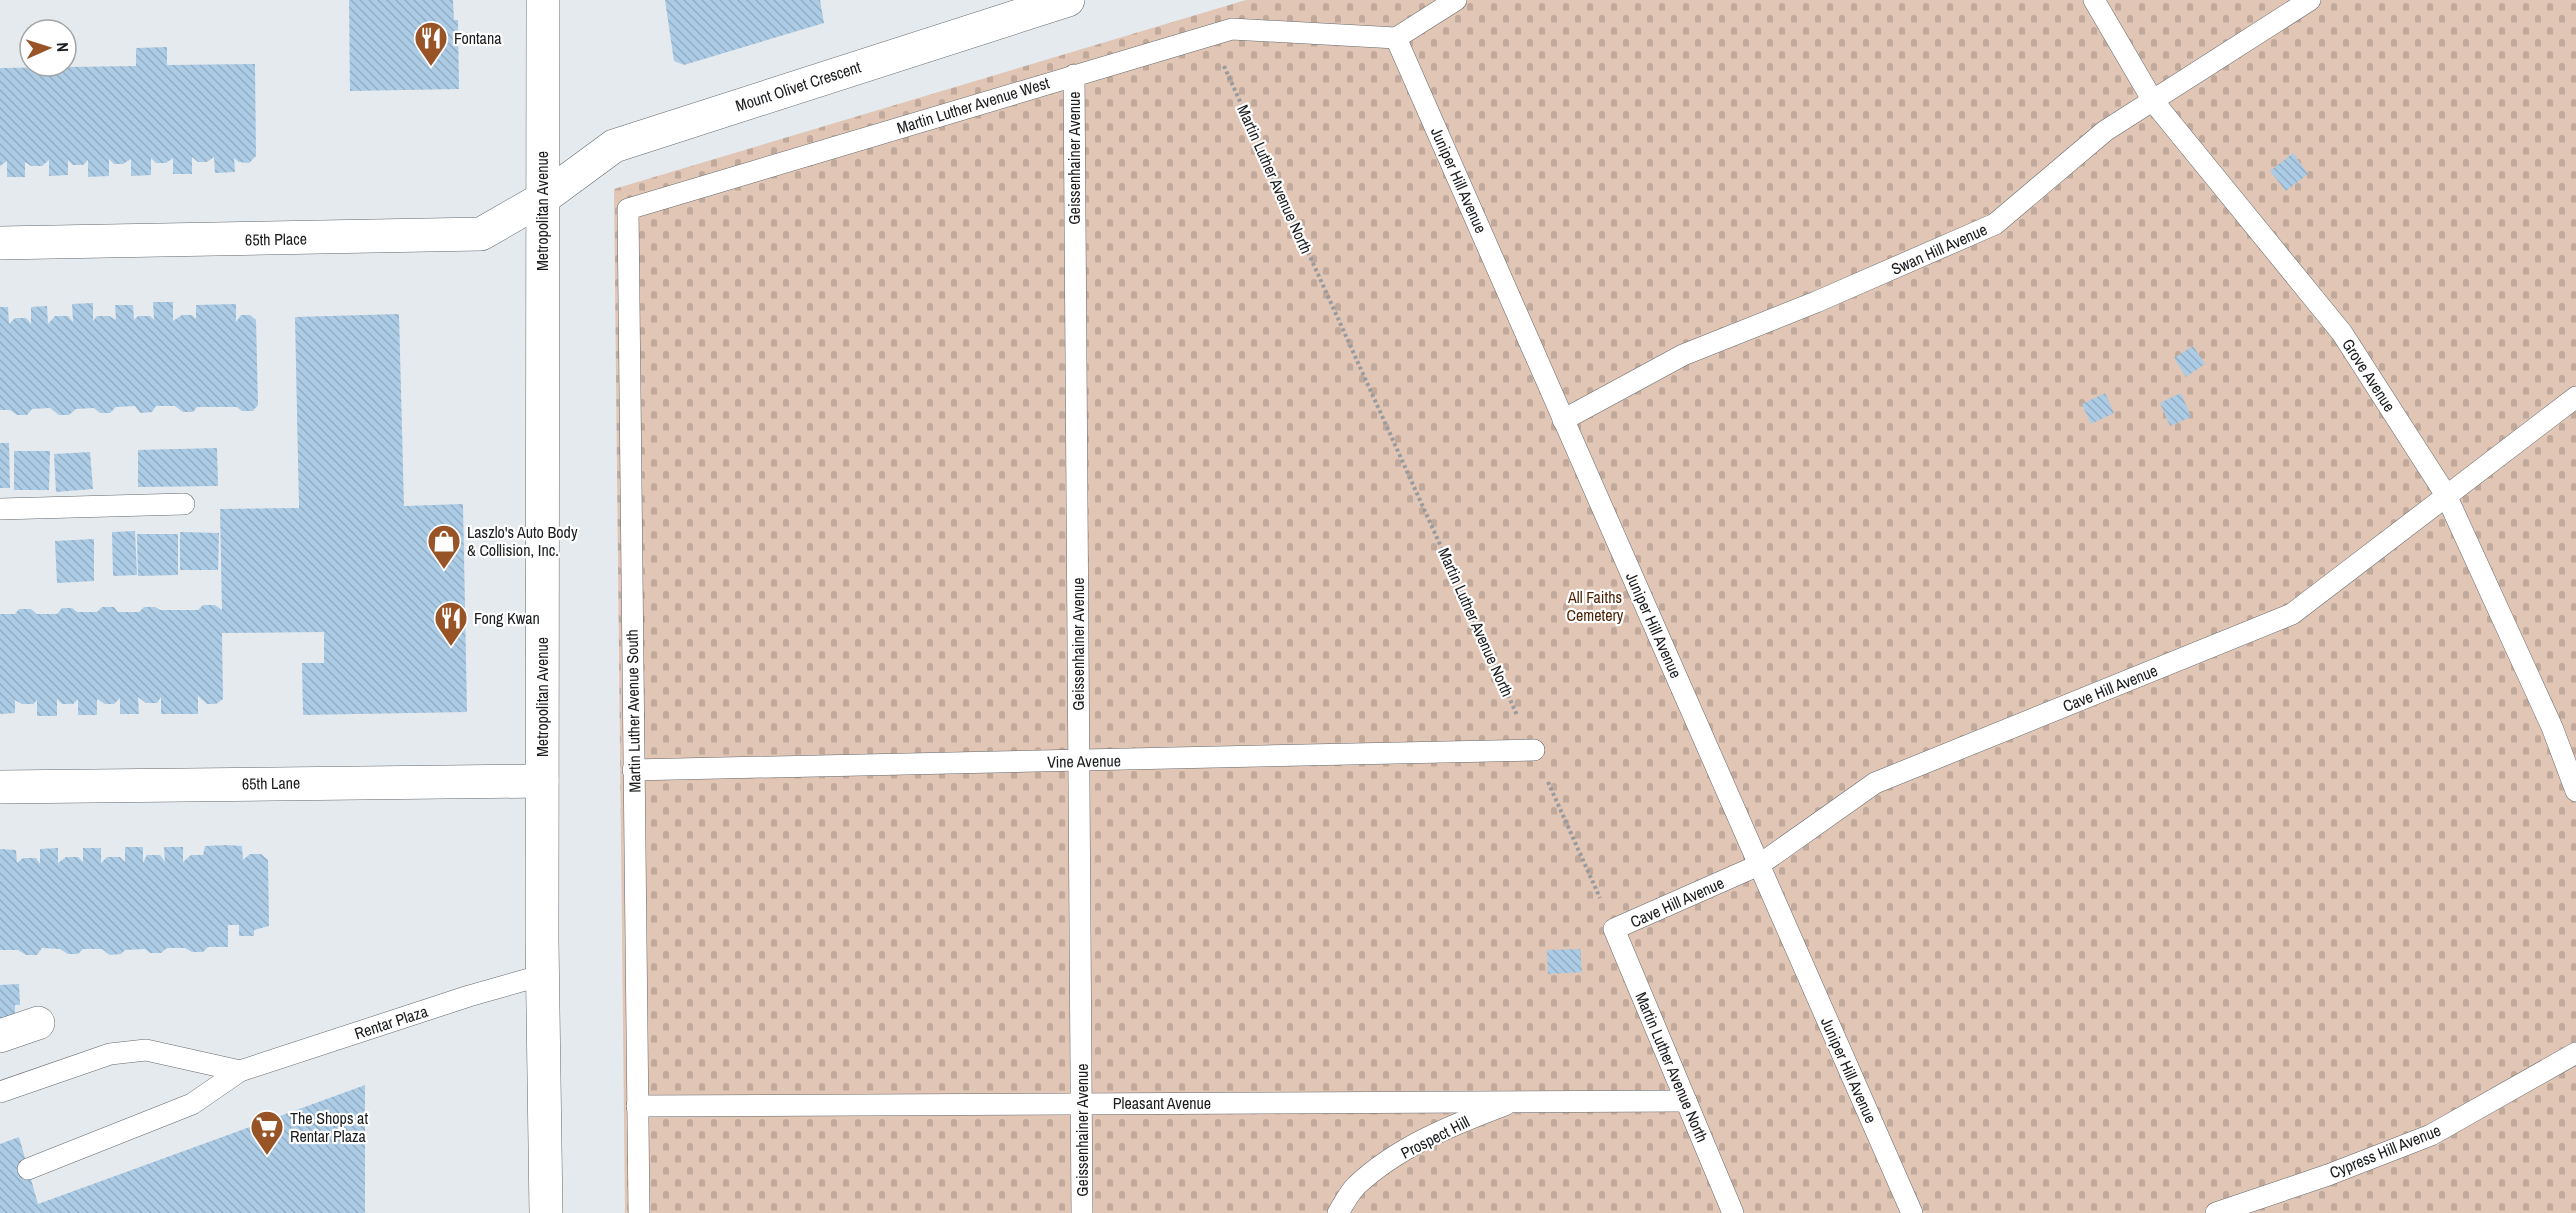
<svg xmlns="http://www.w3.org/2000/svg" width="2576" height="1213" font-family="'Archivo Narrow',sans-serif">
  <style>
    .cemetery { fill: url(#cemetery-stones) }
    .building { fill: url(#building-back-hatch) }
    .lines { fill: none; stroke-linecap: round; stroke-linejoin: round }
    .service-casing { stroke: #64696d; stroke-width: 22 }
    .minor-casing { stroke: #64696d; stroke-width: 34 }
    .secondary-casing { stroke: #64696d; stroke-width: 34 }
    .path { stroke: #979b9f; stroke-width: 4; stroke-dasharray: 3 3; stroke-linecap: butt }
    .service { stroke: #fff; stroke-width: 21 }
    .minor { stroke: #fff; stroke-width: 33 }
    .secondary { stroke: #fff; stroke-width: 33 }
    .labels { text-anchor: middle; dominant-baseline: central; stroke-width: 4.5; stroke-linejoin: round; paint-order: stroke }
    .poi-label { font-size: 16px; fill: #1a1c1e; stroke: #fff; text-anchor: start }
    .street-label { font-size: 16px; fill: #1a1c1e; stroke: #fff }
    .park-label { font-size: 16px; fill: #4a1e00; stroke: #fff }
  </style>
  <defs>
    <pattern id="cemetery-stones" width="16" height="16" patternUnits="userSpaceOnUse" patternTransform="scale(1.5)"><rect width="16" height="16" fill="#e1c5b5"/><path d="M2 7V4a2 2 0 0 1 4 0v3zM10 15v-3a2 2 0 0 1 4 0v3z" fill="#c0a99b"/></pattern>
    <pattern id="building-back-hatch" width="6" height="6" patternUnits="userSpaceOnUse" patternTransform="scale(1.5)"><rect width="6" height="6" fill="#accbe5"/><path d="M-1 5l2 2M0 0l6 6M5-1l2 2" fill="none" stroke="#93aec4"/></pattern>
  </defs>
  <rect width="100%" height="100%" fill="#e5eaef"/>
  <path class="cemetery" d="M1246,0H2576V1213H625L614,189Z"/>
  <g class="building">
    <path d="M349,0H453L454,20H458L459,89L350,91Z"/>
    <path d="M665,0H820L824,23L684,65L674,61Z"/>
    <path d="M167,47V65L255,64L256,156L249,163L239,162L234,158L235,172L215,173L214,157L207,162H198L192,157V174H173V158L166,163H156L151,158V175L131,176V159L123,164H114L109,159V176L88,177V160L83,165H73L68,160V175L49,176V160L42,166H31L25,162V177H7V161L0,166V68L136,66V48Z"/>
    <path d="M2293,153L2308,174L2286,191L2270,171Z"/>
    <path d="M153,302H173V321L182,315H192L196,319V305L236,304V322L241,315H250L256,320L258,405L253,411H242L237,407H197L193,412H183L175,406H156L152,412L140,413L135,406L116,407L110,413H100L94,408L76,409L69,415H59L50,408L32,409L27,415H17L10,410H0V307H8L9,324L15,318H26L31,324V307L47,306L48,324L55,316H68L73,322L72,304L93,303V321L97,316H109L116,320L115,305H133L134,320L138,316H150L154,320Z"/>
    <path d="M399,314L404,506L463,504L467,712L303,715L302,663H324V632L222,633L223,699L216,704H207L198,696V714H161V697L157,703H146L138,697L139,714H120V698L114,704H105L97,699V715H78V699L73,704H62L57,699V716H37V700L33,704H22L15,700V713L0,714V614H15L19,609H31L37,614H57L62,608H72L77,612H97L102,607H114L118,612H139L144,607H155L160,610H198L203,605H215L222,610L220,509L299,508L295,317Z"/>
    <path d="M2193,346L2205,364L2186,377L2174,358Z"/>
    <path d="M2105,393L2114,413L2091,424L2082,404Z"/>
    <path d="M2181,393L2191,417L2170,426L2160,403Z"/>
    <path d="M0,443H9L10,488H0Z"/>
    <path d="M217,448L218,486L138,487V450Z"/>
    <path d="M14,451H50L49,490H14Z"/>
    <path d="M90,452L93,489L56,492L54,454Z"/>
    <path d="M135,531L137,575L113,576L112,532Z"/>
    <path d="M180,532L219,533L218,570H180Z"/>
    <path d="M137,534H178V575L138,576Z"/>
    <path d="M94,539V581L57,583L55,541Z"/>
    <path d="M226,845L242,846L243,860L250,854H261L268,860L269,926L254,930V936H239V925H228V947H208L203,952H192L185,948H167L161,953H150L145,949L125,950L121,954L110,955L102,949H83L78,954H68L60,949L42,948L37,955H26L18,950H0V849L16,850L17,863L23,858H36L40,864V849L58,848V863L66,857H78L83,862V848H101V863L107,857H120L125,862V847H143V863L147,855H160L165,862L164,847H183V862L191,855H203L205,846Z"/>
    <path d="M1580,949L1582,972L1548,974L1547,950Z"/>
    <path d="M19,984L20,1005H15V1016L0,1022V985Z"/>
    <path d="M365,1085V1213H0V1144L19,1137L38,1204Z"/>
  </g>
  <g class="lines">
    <defs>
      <g id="service">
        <path d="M2094,0L2153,101L2342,333L2446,495L2552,727L2576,791"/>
        <path d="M1396,38L1912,1213"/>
        <path d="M1074,75L1082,1213"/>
        <path d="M1563,420L1683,355L1816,302L1995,224L2105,131L2310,0"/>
        <path d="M0,509L184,504"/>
        <path d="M633,770L1534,750"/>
        <path d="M0,1092L110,1054L146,1050L240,1071L469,996L543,975"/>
        <path d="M637,1106L1686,1101"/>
        <path d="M28,1169L192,1104L240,1071"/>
        <path d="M639,1213L628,209L1232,29L1396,38L1456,0"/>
        <path d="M1338,1213C1343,1205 1349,1193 1356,1186C1397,1147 1452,1125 1505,1105"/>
        <path d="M1733,1213L1614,929L1759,865L1875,783L2292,614L2576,397"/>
        <path d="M2216,1213L2328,1175L2431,1135L2576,1053"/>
      </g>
      <g id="minor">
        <path d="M0,243L481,234L542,199L614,146L1068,0"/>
        <path d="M0,787L542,781"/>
        <path d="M0,1036L38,1023"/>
      </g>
      <path id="secondary" d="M543,0L542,941L546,1213"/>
    </defs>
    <use href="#service" class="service-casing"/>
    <use href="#minor" class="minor-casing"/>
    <use href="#secondary" class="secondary-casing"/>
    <g class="path">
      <path d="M1224,66L1517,715"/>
      <path d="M1548,782L1600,898"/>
    </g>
    <use href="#service" class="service"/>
    <use href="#minor" class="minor"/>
    <use href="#secondary" class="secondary"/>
  </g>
  <defs>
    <symbol id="restaurant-pin" viewBox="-11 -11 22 30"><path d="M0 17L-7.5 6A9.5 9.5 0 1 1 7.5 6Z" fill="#985326" stroke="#fff"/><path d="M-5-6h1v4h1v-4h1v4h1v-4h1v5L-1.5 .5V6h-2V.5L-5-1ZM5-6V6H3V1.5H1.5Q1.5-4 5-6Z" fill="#fff"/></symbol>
    <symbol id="shop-pin" viewBox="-11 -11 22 30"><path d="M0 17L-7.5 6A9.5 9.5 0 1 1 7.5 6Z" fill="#985326" stroke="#fff"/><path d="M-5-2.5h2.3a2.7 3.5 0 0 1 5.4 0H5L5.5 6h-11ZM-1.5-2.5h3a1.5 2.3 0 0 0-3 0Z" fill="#fff"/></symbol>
    <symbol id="supermarket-pin" viewBox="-11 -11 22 30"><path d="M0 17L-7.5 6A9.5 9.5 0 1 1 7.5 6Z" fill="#985326" stroke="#fff"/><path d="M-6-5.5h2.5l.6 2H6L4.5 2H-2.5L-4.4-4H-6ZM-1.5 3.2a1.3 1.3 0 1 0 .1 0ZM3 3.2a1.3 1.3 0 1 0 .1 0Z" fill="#fff"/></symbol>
  </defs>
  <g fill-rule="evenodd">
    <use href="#restaurant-pin" x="412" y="19" width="38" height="52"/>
    <use href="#shop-pin" x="425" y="522" width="38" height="52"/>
    <use href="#restaurant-pin" x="432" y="599" width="38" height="52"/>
    <use href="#supermarket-pin" x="248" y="1108" width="38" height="52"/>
  </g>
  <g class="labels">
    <g class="poi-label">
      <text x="454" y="38">Fontana</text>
      <text x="467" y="532">Laszlo's Auto Body<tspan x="467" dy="18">&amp; Collision, Inc.</tspan></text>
      <text x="474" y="618">Fong Kwan</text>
      <text x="290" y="1118">The Shops at<tspan x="290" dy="18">Rentar Plaza</tspan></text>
    </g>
    <g class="street-label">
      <text transform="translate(798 86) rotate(-18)">Mount Olivet Crescent</text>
      <text transform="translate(973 105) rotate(-17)">Martin Luther Avenue West</text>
      <text transform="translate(1074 158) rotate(-90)">Geissenhainer Avenue</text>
      <text transform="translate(1275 179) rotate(66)">Martin Luther Avenue North</text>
      <text transform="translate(1459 180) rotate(66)">Juniper Hill Avenue</text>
      <text transform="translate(542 211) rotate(-90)">Metropolitan Avenue</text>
      <text transform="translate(276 239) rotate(-1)">65th Place</text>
      <text transform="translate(1939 249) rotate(-24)">Swan Hill Avenue</text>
      <text transform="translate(2369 375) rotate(57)">Grove Avenue</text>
      <text transform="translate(1476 622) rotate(66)">Martin Luther Avenue North</text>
      <text transform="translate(1654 625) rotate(66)">Juniper Hill Avenue</text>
      <text transform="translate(1078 644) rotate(-90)">Geissenhainer Avenue</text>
      <text transform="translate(2110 688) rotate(-22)">Cave Hill Avenue</text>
      <text transform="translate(542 697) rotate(-90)">Metropolitan Avenue</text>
      <text transform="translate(633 711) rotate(-91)">Martin Luther Avenue South</text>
      <text transform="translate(1084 761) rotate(-1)">Vine Avenue</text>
      <text transform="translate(271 783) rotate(-1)">65th Lane</text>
      <text transform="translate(1677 902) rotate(-24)">Cave Hill Avenue</text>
      <text transform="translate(391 1022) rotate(-18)">Rentar Plaza</text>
      <text transform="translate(1672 1067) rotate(67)">Martin Luther Avenue North</text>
      <text transform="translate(1849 1070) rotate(66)">Juniper Hill Avenue</text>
      <text x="1162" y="1103">Pleasant Avenue</text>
      <text transform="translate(1082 1130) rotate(-90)">Geissenhainer Avenue</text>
      <text transform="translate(1435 1137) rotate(-27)">Prospect Hill</text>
      <text transform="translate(2385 1151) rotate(-22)">Cypress Hill Avenue</text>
    </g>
    <g class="park-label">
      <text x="1595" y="597">All Faiths<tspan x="1595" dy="18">Cemetery</tspan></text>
    </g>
  </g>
  <g transform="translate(48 48) rotate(87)"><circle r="28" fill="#ffffff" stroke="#a3a4a5" stroke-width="1.5"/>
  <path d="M0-4.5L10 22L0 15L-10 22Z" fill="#985326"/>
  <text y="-9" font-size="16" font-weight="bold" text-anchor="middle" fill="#1a1c1e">N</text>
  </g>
</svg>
